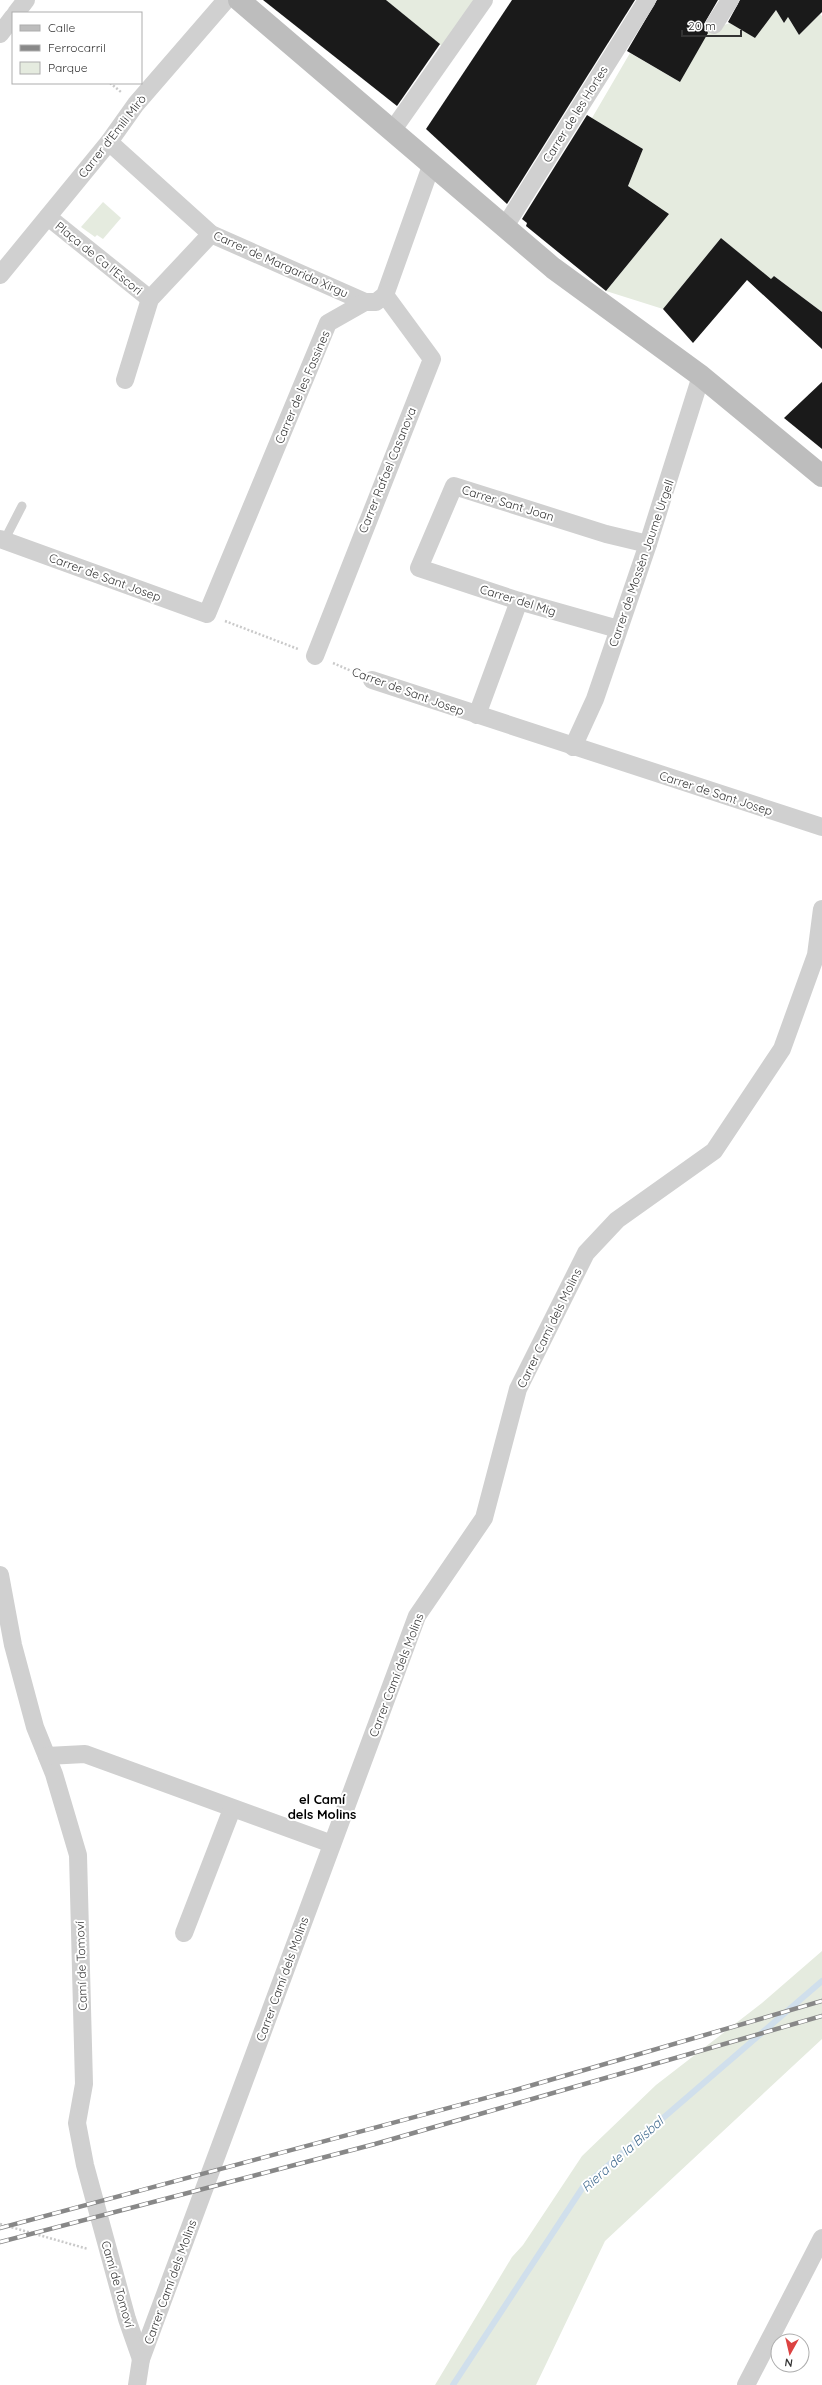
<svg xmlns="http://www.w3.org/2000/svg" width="822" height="2385" font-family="Quicksand,sans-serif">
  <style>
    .green { fill: #e5ebdf }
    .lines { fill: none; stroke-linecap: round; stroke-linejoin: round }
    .stream { stroke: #d0dfec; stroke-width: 6 }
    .building { fill: #1a1a1a }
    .path { stroke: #cacaca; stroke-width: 2.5; stroke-dasharray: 2 2; stroke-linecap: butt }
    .lane { stroke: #d0d0d0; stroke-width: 9 }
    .street { stroke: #d0d0d0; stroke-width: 18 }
    .secondary { stroke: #bdbdbd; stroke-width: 22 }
    .rail-casing { stroke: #888; stroke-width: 4.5 }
    .rail { stroke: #fff; stroke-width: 3; stroke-dasharray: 9; stroke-linecap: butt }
    .labels { text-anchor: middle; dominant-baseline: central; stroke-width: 4; stroke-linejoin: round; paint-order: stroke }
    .street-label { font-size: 12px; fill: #333; stroke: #fff }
    .neighbourhood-label { font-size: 13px; font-weight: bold; fill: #000; stroke: #fff }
    .water-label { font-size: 13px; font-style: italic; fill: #446d91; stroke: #fff }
  </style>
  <rect width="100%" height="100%" fill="#fff"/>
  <g class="green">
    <path d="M386,0H475L444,48Z"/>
    <path d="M776,10L784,23L788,17L799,35L820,14L822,16V312L774,276L761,293L757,268L721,238L663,309L606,291L669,214L628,186L643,149L592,118L630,53L680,82L709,30L730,23L755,38Z"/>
    <path d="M103,202L121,218L103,239L97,235L95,237L81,227Z"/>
    <path d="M822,1951V2039L605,2241L536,2385H435L512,2257L523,2245L582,2156L656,2085L762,2003Z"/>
  </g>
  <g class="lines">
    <path class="stream" d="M453,2385L583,2187L822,1981"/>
  </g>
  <g class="building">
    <path d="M263,0H386L440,44L397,106Z"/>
    <path d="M512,0H635L507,204L426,129Z"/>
    <path d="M657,0H718L704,24L708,33L680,82L627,51Z"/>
    <path d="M740,0H822V12L799,35L788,17L784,23L776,10L755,38L728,22Z"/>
    <path d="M587,115L643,149L628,186L669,214L606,291L526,226L527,223L522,219Z"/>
    <path d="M721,238L771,279L774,276L822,312V349L747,280L693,343L663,309Z"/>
    <path d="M822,382V449L784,418Z"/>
  </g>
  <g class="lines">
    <g class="path">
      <path d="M110,83L121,92"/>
      <path d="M225,621L298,649"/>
      <path d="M333,663L356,673"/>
      <path d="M0,2224L88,2249"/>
    </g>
    <path class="lane" d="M4,541L22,506"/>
    <g class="street">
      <path d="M16,13L26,0"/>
      <path d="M714,25L730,0"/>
      <path d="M0,34L13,17"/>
      <path d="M392,131L484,0"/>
      <path d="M109,142L211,234L365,302"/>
      <path d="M48,217L150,299"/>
      <path d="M504,228L647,0"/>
      <path d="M0,275L109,142L136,104L226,0"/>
      <path d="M125,380L150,299L211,234"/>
      <path d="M0,539L207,614L328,323L365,302H376L385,295L431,166"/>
      <path d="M618,629L519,601L419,568L454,486L606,534L648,544"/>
      <path d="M315,656L432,359L385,295"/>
      <path d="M372,680L822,827"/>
      <path d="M477,715L519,601"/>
      <path d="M573,747L595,699L648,544L701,376"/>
      <path d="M0,1575L13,1645L35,1727L54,1774L78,1855L84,2084L77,2123L85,2165L127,2319L141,2359"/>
      <path d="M47,1756L85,1754L332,1844"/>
      <path d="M184,1933L232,1809"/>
      <path d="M137,2385L141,2359L417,1616L484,1518L518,1389L586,1253L617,1220L714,1151L782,1049L816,955L822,909"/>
      <path d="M746,2385L822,2238"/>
    </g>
    <path class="secondary" d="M239,0L553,268L701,376L822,476"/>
    <defs>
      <g id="rail">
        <path d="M0,2228L512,2091L822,2001"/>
        <path d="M0,2242L375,2144L822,2016"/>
      </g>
    </defs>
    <use href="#rail" class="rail-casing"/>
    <use href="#rail" class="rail"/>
  </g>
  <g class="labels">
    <g class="street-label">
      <text transform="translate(575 114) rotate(-58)">Carrer de les Hortes</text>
      <text transform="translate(112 136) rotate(-52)">Carrer d'Emili Mirò</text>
      <text transform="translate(99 258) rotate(39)">Plaça de Ca l'Escori</text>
      <text transform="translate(281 264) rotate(24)">Carrer de Margarida Xirgu</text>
      <text transform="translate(302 387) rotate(-67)">Carrer de les Fassines</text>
      <text transform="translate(387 470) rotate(-68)">Carrer Rafael Casanova</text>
      <text transform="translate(508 503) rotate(17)">Carrer Sant Joan</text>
      <text transform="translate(641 563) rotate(-71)">Carrer de Mossèn Jaume Urgell</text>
      <text transform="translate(105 577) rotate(20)">Carrer de Sant Josep</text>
      <text transform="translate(518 600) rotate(17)">Carrer del Mig</text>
      <text transform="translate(408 691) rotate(20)">Carrer de Sant Josep</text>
      <text transform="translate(716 793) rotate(18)">Carrer de Sant Josep</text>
      <text transform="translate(549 1328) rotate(-64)">Carrer Camí dels Molins</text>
      <text transform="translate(396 1675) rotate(-69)">Carrer Camí dels Molins</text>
      <text transform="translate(81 1966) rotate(-92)">Camí de Tomoví</text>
      <text transform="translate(282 1979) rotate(-70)">Carrer Camí dels Molins</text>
      <text transform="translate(170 2282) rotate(-70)">Carrer Camí dels Molins</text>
      <text transform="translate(118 2284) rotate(74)">Camí de Tomoví</text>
    </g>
    <g class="neighbourhood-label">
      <text x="322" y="1799">el Camí<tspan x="322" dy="15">dels Molins</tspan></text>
    </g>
    <g class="water-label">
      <text transform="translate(622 2154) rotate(-42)">Riera de la Bisbal</text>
    </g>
  </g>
  <rect x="12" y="12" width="130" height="72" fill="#ffffff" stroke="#adadad"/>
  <rect x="20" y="25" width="20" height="6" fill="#bdbdbd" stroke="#adadad"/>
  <text x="48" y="32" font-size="12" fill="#333333">Calle</text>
  <rect x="20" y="45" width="20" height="6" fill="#888888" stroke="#adadad"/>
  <text x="48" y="52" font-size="12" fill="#333333">Ferrocarril</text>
  <rect x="20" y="62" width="20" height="12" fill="#e5ebdf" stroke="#adadad"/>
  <text x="48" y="72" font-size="12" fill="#333333">Parque</text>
  <g transform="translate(790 2353) rotate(188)"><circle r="19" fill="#ffffff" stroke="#adadad"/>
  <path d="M0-3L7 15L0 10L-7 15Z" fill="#dc4342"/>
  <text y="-6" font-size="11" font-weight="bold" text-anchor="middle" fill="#333333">N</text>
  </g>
  <path d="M682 30v6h59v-6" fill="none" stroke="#333333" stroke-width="2"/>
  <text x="688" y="30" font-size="12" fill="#333333" stroke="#ffffff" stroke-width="3" paint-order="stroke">20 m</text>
</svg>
